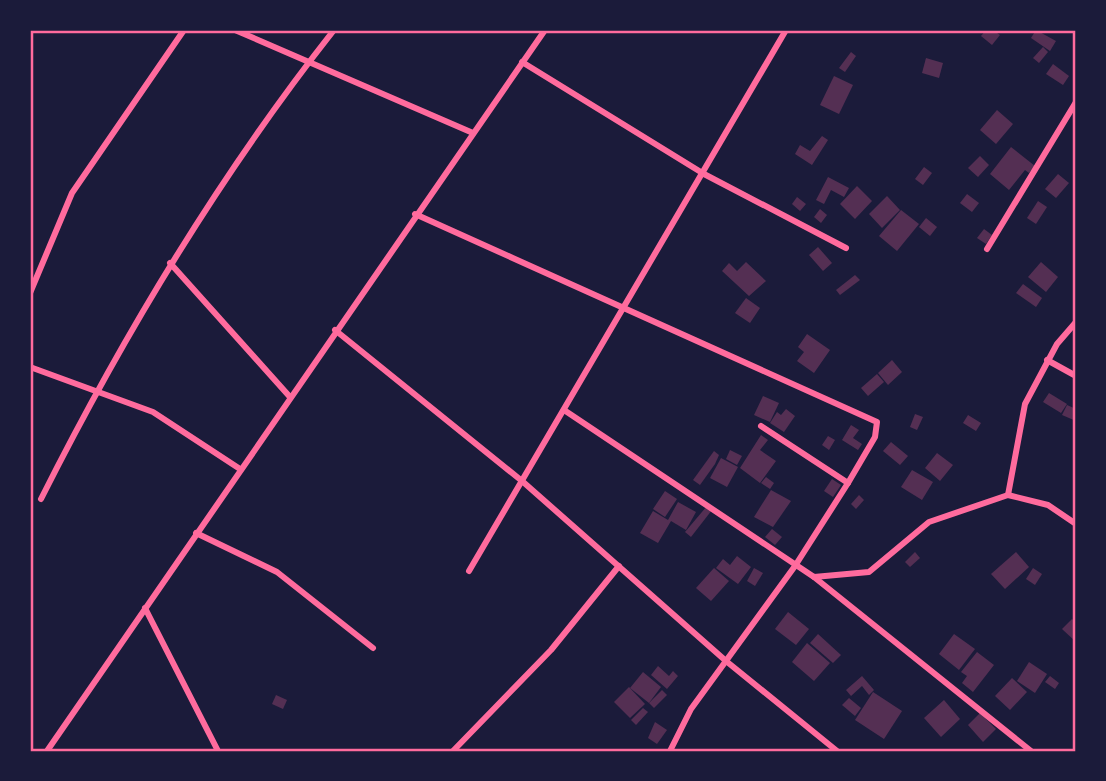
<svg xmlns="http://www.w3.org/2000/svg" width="1106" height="781" font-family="'Asap Condensed',sans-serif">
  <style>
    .building { fill: #542f53 }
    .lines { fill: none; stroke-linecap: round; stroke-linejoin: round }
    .minor { stroke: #ff6b9d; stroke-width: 6 }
    .neatline { fill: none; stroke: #ff6b9d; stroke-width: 2.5 }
  </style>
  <rect width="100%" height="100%" fill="#1b1b3a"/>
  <g class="building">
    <path d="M986,30H993L1000,35L992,45L981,36Z"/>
    <path d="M1036,30L1056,41L1050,51L1031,38Z"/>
    <path d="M1043,47L1048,52L1039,63L1033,58Z"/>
    <path d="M851,52L856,56L845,72L839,68Z"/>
    <path d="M926,58L943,63L939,78L922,73Z"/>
    <path d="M1053,64L1069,76L1063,85L1046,74Z"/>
    <path d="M834,76L853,85L839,114L820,105Z"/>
    <path d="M997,110L1013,124L996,144L980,130Z"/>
    <path d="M822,136L828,140L812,165L795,154L800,145L810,151Z"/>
    <path d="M1011,147L1035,166L1029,173L1025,170L1009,190L990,174Z"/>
    <path d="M980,156L989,165L978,177L968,168Z"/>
    <path d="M924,167L932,173L923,185L915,179Z"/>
    <path d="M1058,174L1069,183L1056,198L1045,189Z"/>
    <path d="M828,177L849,188L844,197L831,190L824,204L816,200Z"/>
    <path d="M857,186L872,201L855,219L840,204Z"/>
    <path d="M967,194L979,203L972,212L960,203Z"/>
    <path d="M887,196L900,210L882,228L869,214Z"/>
    <path d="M797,197L806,204L800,211L792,204Z"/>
    <path d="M1038,201L1047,207L1036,224L1027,218Z"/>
    <path d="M820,209L827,215L821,223L814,217Z"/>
    <path d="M901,210L919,224L897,251L879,236Z"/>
    <path d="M926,218L937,227L930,236L919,227Z"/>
    <path d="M984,229L992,235L986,244L977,238Z"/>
    <path d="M818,247L832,263L823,271L809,255Z"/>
    <path d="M746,262L766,281L749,296L722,271L729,263L737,271Z"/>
    <path d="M1041,262L1058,277L1046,292L1028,277Z"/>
    <path d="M855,275L860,280L840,295L836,290Z"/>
    <path d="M1023,284L1042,298L1036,307L1016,293Z"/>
    <path d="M746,298L760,308L750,323L735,313Z"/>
    <path d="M807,334L830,350L814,373L797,361L804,352L798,347Z"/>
    <path d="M892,360L902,372L888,385L878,373Z"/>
    <path d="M877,374L884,382L868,396L861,388Z"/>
    <path d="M1049,393L1067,404L1061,413L1043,402Z"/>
    <path d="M763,396L779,403L770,422L754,415Z"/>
    <path d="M1067,405L1076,409V421L1062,415Z"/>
    <path d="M786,409L795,416L784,432L770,423L777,412L781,415Z"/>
    <path d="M915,414L923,417L917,430L910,427Z"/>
    <path d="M968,415L981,423L976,431L963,423Z"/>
    <path d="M851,425L859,430L853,438L862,444L858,450L842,440Z"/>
    <path d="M761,435L768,440L760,450L776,461L760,483L740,468Z"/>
    <path d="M828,436L835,440L829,450L822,445Z"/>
    <path d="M891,442L908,456L900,465L883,451Z"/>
    <path d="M730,450L742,456L737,465L726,459Z"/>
    <path d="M714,451L719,455L715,464L700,485L693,480Z"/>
    <path d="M937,453L953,465L940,481L925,468Z"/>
    <path d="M721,458L738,467L727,487L710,478Z"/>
    <path d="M912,470L933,482L922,500L901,487Z"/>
    <path d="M766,477L774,483L770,489L761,483Z"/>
    <path d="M832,479L841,485L833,497L824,491Z"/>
    <path d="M771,490L791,501L773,527L754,517Z"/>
    <path d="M665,491L677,499L665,517L653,509Z"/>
    <path d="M859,495L864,500L856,509L851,504Z"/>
    <path d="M678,502L696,512L686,530L671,521L658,543L640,533L653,511L668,520Z"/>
    <path d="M707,506L712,510L691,537L685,532Z"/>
    <path d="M772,529L782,537L775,545L765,537Z"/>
    <path d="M915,552L920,558L910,567L905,562Z"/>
    <path d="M1016,552L1029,567L1005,589L991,574Z"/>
    <path d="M737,556L751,567L738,584L716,568L723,559L730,565Z"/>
    <path d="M714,568L729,581L711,601L696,588Z"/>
    <path d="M754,568L763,573L755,586L747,581Z"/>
    <path d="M1033,568L1042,574L1035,585L1026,579Z"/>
    <path d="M788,612L809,629L796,645L775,629Z"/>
    <path d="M1072,619L1076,623V642L1062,629Z"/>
    <path d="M818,634L841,655L833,663L810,643Z"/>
    <path d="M954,634L975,649L959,670L939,654Z"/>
    <path d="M807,643L830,663L814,681L792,662Z"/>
    <path d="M977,652L994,665L973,692L962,683L967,676L961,672Z"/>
    <path d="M1029,662L1047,674L1035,693L1017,681Z"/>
    <path d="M658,666L669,676L673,671L678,676L667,689L651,675Z"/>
    <path d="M643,672L661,687L649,703L630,688Z"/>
    <path d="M862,676L874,690L869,695L862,686L851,696L846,690Z"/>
    <path d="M1050,676L1059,683L1055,689L1045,682Z"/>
    <path d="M1012,678L1027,692L1010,710L995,696Z"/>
    <path d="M629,687L645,704L630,718L614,702Z"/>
    <path d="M662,690L667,695L654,708L649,703Z"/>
    <path d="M873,692L902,711L884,739L855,720Z"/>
    <path d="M276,695L287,700L283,709L272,704Z"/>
    <path d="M849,698L861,708L855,716L842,705Z"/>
    <path d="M944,700L960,719L941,737L924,718Z"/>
    <path d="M643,708L648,712L636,725L631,720Z"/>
    <path d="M980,713L996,729L983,742L968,725Z"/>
    <path d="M655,722L667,730L657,744L648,738Z"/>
  </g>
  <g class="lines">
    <g class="minor">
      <path d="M235,30L473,133"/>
      <path d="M522,62L704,174L846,248"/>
      <path d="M415,214L877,422L875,437L848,483L795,566L691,709L670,751"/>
      <path d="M987,249L1076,102"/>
      <path d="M170,263L290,397"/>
      <path d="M30,293L72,193L184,30"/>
      <path d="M335,330L522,481L726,661L837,751"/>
      <path d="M1047,360L1076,376"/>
      <path d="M30,367L153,412L240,469"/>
      <path d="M564,410L814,577L869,572L929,522L1008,495L1048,505L1076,524"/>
      <path d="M761,426L848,483"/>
      <path d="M1008,495L1025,404L1057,344L1076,322"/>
      <path d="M41,499C124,334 219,176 334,30"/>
      <path d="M196,533L277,572L373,648"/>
      <path d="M469,571L786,30"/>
      <path d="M814,577L1031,751"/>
      <path d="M145,608L218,751"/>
      <path d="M47,751L545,30"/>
      <path d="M453,751L551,650L619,566"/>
    </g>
  </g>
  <rect width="1106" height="781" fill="none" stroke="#1b1b3a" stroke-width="63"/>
  <rect x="32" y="32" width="1042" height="718" class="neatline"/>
</svg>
